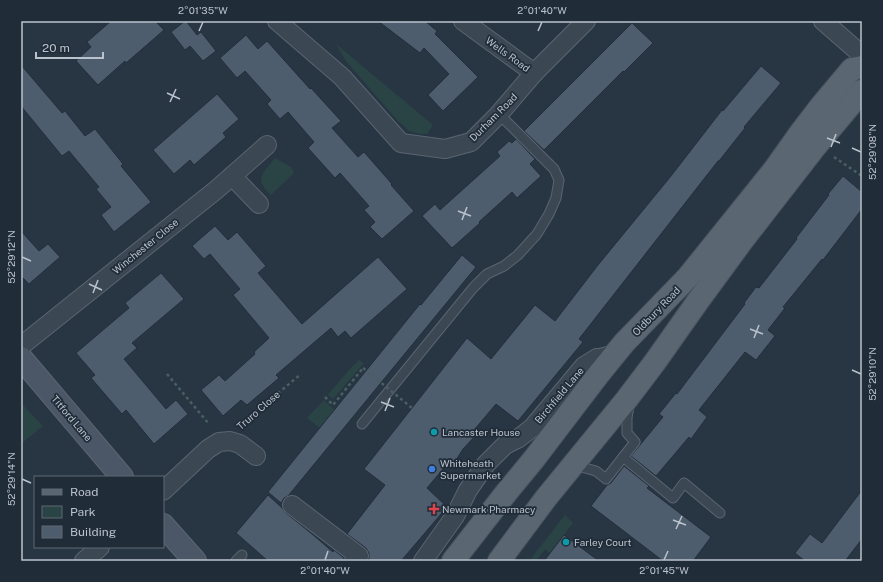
<svg xmlns="http://www.w3.org/2000/svg" width="883" height="582" font-family="'Public Sans',sans-serif">
  <style>
    .green { fill: #2a4345 }
    .building { fill: #4e5d6d; stroke: #232e3b }
    .lines { fill: none; stroke-linecap: round; stroke-linejoin: round }
    .lane-casing { stroke: #5b6571; stroke-width: 11 }
    .street-casing { stroke: #5b6571; stroke-width: 20 }
    .secondary-casing { stroke: #5b6571; stroke-width: 24 }
    .primary-casing { stroke: #495360; stroke-width: 24 }
    .path { stroke: #486061; stroke-width: 2.5; stroke-dasharray: 3 3; stroke-linecap: butt }
    .lane { stroke: #3c4754; stroke-width: 9 }
    .street { stroke: #3c4754; stroke-width: 18 }
    .secondary { stroke: #4b5766; stroke-width: 22 }
    .primary { stroke: #5b6673; stroke-width: 22 }
    .path-bridge { stroke: #486061; stroke-width: 2.5; stroke-dasharray: 3 3; stroke-linecap: butt }
    .ticks { fill: none; stroke: #bac2cd; stroke-width: 1.5 }
    .culture-dot { fill: #0f9aa8; stroke: #212c39; stroke-width: 1.5 }
    .shop-dot { fill: #3f7fe0; stroke: #212c39; stroke-width: 1.5 }
    .health-dot { fill: #e0444e; stroke: #212c39; stroke-width: 1.5 }
    .labels { text-anchor: middle; dominant-baseline: central; stroke-width: 3.5; stroke-linejoin: round; paint-order: stroke }
    .street-label { font-size: 10px; fill: #bac2cd; stroke: #212c39 }
    .poi-label { font-size: 10px; fill: #bac2cd; stroke: #212c39; text-anchor: start }
    .neatline { fill: none; stroke: #bac2cd; stroke-width: 1.5 }
    .ticks-label { font-size: 10px; text-anchor: middle; fill: #bac2cd }
  </style>
  <rect width="100%" height="100%" fill="#283644"/>
  <g class="green">
    <path d="M336,44L433,125L427,134H420L409,131L397,120L346,61Z"/>
    <path d="M275,158L291,167L294,173L271,195C253,179 263,173 275,158Z"/>
    <path d="M359,360L364,363L333,399L328,395L348,371Z"/>
    <path d="M324,400L335,410L320,428L307,418Z"/>
    <path d="M21,403L43,426L21,444Z"/>
    <path d="M565,515L573,523L550,553L545,549L536,561H529Z"/>
  </g>
  <g class="building">
    <path d="M111,21H155L164,30L126,63L125,61L98,85L76,61L91,47L87,42Z"/>
    <path d="M185,21H186L197,35L201,32L216,51L203,61L190,46L185,50L171,32Z"/>
    <path d="M378,21H425L437,31L435,34L478,77L443,111L428,95L449,74L424,48L420,53Z"/>
    <path d="M632,23L653,43L624,72L623,71L544,150L524,131Z"/>
    <path d="M246,35L258,49L267,41L310,89L311,88L341,121L332,128L358,157L364,152L392,184L391,185L414,211L382,239L370,227L375,222L364,210L369,206L340,173L335,178L308,148L314,142L288,112L280,119L267,104L271,100L245,71L237,78L220,58Z"/>
    <path d="M21,65L62,113L65,111L85,136L95,129L123,164L121,166L151,202L114,232L101,215L111,207L96,189L99,187L69,151L62,156L21,106Z"/>
    <path d="M761,66L781,83L744,127L745,128L719,161H718L579,339L583,342L518,421L496,404L474,430L477,434L463,449L453,465L449,462L427,488L447,507L401,561H368L369,558V553L366,548L347,534L385,485L364,469L467,338L491,359L535,305L555,321L598,265L671,176L722,110L723,111Z"/>
    <path d="M217,94L239,119L223,133L226,137L194,165L190,160L174,174L153,150Z"/>
    <path d="M516,139L535,159L530,164L541,176L517,198L512,192L479,222L480,223L452,248L422,216L435,204L440,210L500,156L497,152L509,141L512,143Z"/>
    <path d="M843,176L862,192V209L823,260L822,259L783,307L785,308L768,330L775,336L756,360L745,352L699,410L707,417L691,439L689,437L656,476L631,456L663,417L659,414L676,393L677,394L745,304L744,303L756,287L759,288L797,239L796,238L829,195L828,194Z"/>
    <path d="M215,226L228,240L237,232L266,266L258,273L302,324L378,257L407,289L351,338L345,331L338,337L331,328L276,375L279,378L247,405L241,400L223,416L201,390L219,375L225,381L255,354L254,352L269,338L233,295L240,289L210,254L204,259L192,246Z"/>
    <path d="M21,231L39,251L48,244L60,257L29,284L21,276Z"/>
    <path d="M462,255L476,267L288,496L284,498L281,503L268,492L420,304L421,305Z"/>
    <path d="M161,273L184,299L132,343L137,348L124,359L166,409L176,400L188,414L154,444L126,410L122,414L91,378L95,375L76,353L129,308L125,303Z"/>
    <path d="M624,466L649,486L647,488L711,537L693,561H663L591,506L607,485L611,483Z"/>
    <path d="M862,490V539L845,561H805L795,553L810,534L822,543Z"/>
    <path d="M268,495L282,508L286,513L312,534L333,552L334,550L344,558V561H268L236,533Z"/>
    <path d="M564,535L599,561H544Z"/>
  </g>
  <g class="lines">
    <defs>
      <g id="lane">
        <path d="M362,424L473,288L487,274L504,266L518,255L537,234L549,214L556,198L559,180L554,169L499,114"/>
        <path d="M623,457L673,498L684,483L720,513"/>
        <path d="M574,465L596,471L606,479L635,442L627,433V418L629,406"/>
        <path d="M236,561L242,555"/>
      </g>
      <g id="street">
        <path d="M277,21L342,77L401,143L445,149L471,142L498,115L534,73L586,21"/>
        <path d="M463,21L534,73"/>
        <path d="M823,21L862,55"/>
        <path d="M259,204L232,176L267,145"/>
        <path d="M21,346L216,190L232,176"/>
        <path d="M163,491L208,449L219,442L230,441L240,444L256,456"/>
        <path d="M292,505L359,556L354,561"/>
        <path d="M84,561L100,547"/>
        <path d="M423,561L455,516L468,490L486,464L505,445L519,438L533,427L584,366L597,358H600L616,354"/>
      </g>
      <g id="secondary">
        <path d="M21,358L122,477"/>
        <path d="M163,525L195,561"/>
      </g>
      <g id="primary">
        <path d="M453,561L506,493L534,459L598,375L624,343L688,277L774,170L801,132L821,106L852,69L862,67"/>
        <path d="M499,561L546,498L627,399L655,362L698,301L742,241L815,147L862,91"/>
      </g>
    </defs>
    <use href="#lane" class="lane-casing"/>
    <use href="#street" class="street-casing"/>
    <use href="#secondary" class="secondary-casing"/>
    <use href="#primary" class="primary-casing"/>
    <g class="path">
      <path d="M834,157L862,176"/>
      <path d="M167,374L209,424"/>
      <path d="M325,397L333,405L363,368"/>
      <path d="M241,424L301,374"/>
    </g>
    <use href="#lane" class="lane"/>
    <use href="#street" class="street"/>
    <use href="#secondary" class="secondary"/>
    <use href="#primary" class="primary"/>
    <path class="path-bridge" d="M363,368L412,408"/>
  </g>
  <path class="ticks" d="M199,31L203,22M538,31L542,22M167,93L180,99M170,102L176,89M827,138L840,143M831,147L836,134M852,148L861,152M458,211L471,216M462,220L467,207M22,257L31,261M89,284L102,290M93,293L98,280M750,329L763,334M754,338L759,325M852,370L861,374M381,402L394,407M385,411L390,398M22,479L31,483M673,520L686,525M676,529L682,516M325,560L328,551M664,560L668,551"/>
  <g class="culture-dot">
    <circle cx="434" cy="432" r="4"/>
    <circle cx="566" cy="542" r="4"/>
  </g>
  <circle class="shop-dot" cx="432" cy="469" r="4"/>
  <path class="health-dot" d="M432 503h4v4h4v4h-4v4h-4v-4h-4v-4h4z"/>
  <g class="labels">
    <g class="street-label">
      <text transform="translate(508 54) rotate(36)">Wells Road</text>
      <text transform="translate(493 117) rotate(-45)">Durham Road</text>
      <text transform="translate(145 246) rotate(-39)">Winchester Close</text>
      <text transform="translate(656 311) rotate(-46)">Oldbury Road</text>
      <text transform="translate(559 395) rotate(-50)">Birchfield Lane</text>
      <text transform="translate(258 410) rotate(-41)">Truro Close</text>
      <text transform="translate(72 418) rotate(50)">Titford Lane</text>
    </g>
    <g class="poi-label">
      <text x="442" y="432">Lancaster House</text>
      <text x="440" y="463">Whiteheath<tspan x="440" dy="12">Supermarket</tspan></text>
      <text x="442" y="509">Newmark Pharmacy</text>
      <text x="574" y="542">Farley Court</text>
    </g>
  </g>
  <rect width="883" height="582" fill="none" stroke="#212c39" stroke-width="44"/>
  <rect x="34" y="476" width="130" height="72" fill="#212c39" stroke="#5e6874"/>
  <rect x="42" y="489" width="20" height="6" fill="#5b6673" stroke="#5e6874"/>
  <text x="70" y="496" font-size="12" fill="#bac2cd">Road</text>
  <rect x="42" y="506" width="20" height="12" fill="#2a4345" stroke="#5e6874"/>
  <text x="70" y="516" font-size="12" fill="#bac2cd">Park</text>
  <rect x="42" y="526" width="20" height="12" fill="#4e5d6d" stroke="#5e6874"/>
  <text x="70" y="536" font-size="12" fill="#bac2cd">Building</text>
  <path d="M36 52v6h67v-6" fill="none" stroke="#bac2cd" stroke-width="2"/>
  <text x="42" y="52" font-size="12" fill="#bac2cd" stroke="#212c39" stroke-width="3" paint-order="stroke">20 m</text>
  <rect x="22" y="22" width="839" height="538" class="neatline"/>
  <g class="ticks-label">
    <text x="203" y="14">2°01'35"W</text>
    <text x="542" y="14">2°01'40"W</text>
    <text transform="translate(872 152) rotate(-90)" y="4">52°29'08"N</text>
    <text transform="translate(11 257) rotate(-90)" y="4">52°29'12"N</text>
    <text transform="translate(872 374) rotate(-90)" y="4">52°29'10"N</text>
    <text transform="translate(11 479) rotate(-90)" y="4">52°29'14"N</text>
    <text x="325" y="574">2°01'40"W</text>
    <text x="664" y="574">2°01'45"W</text>
  </g>
</svg>
